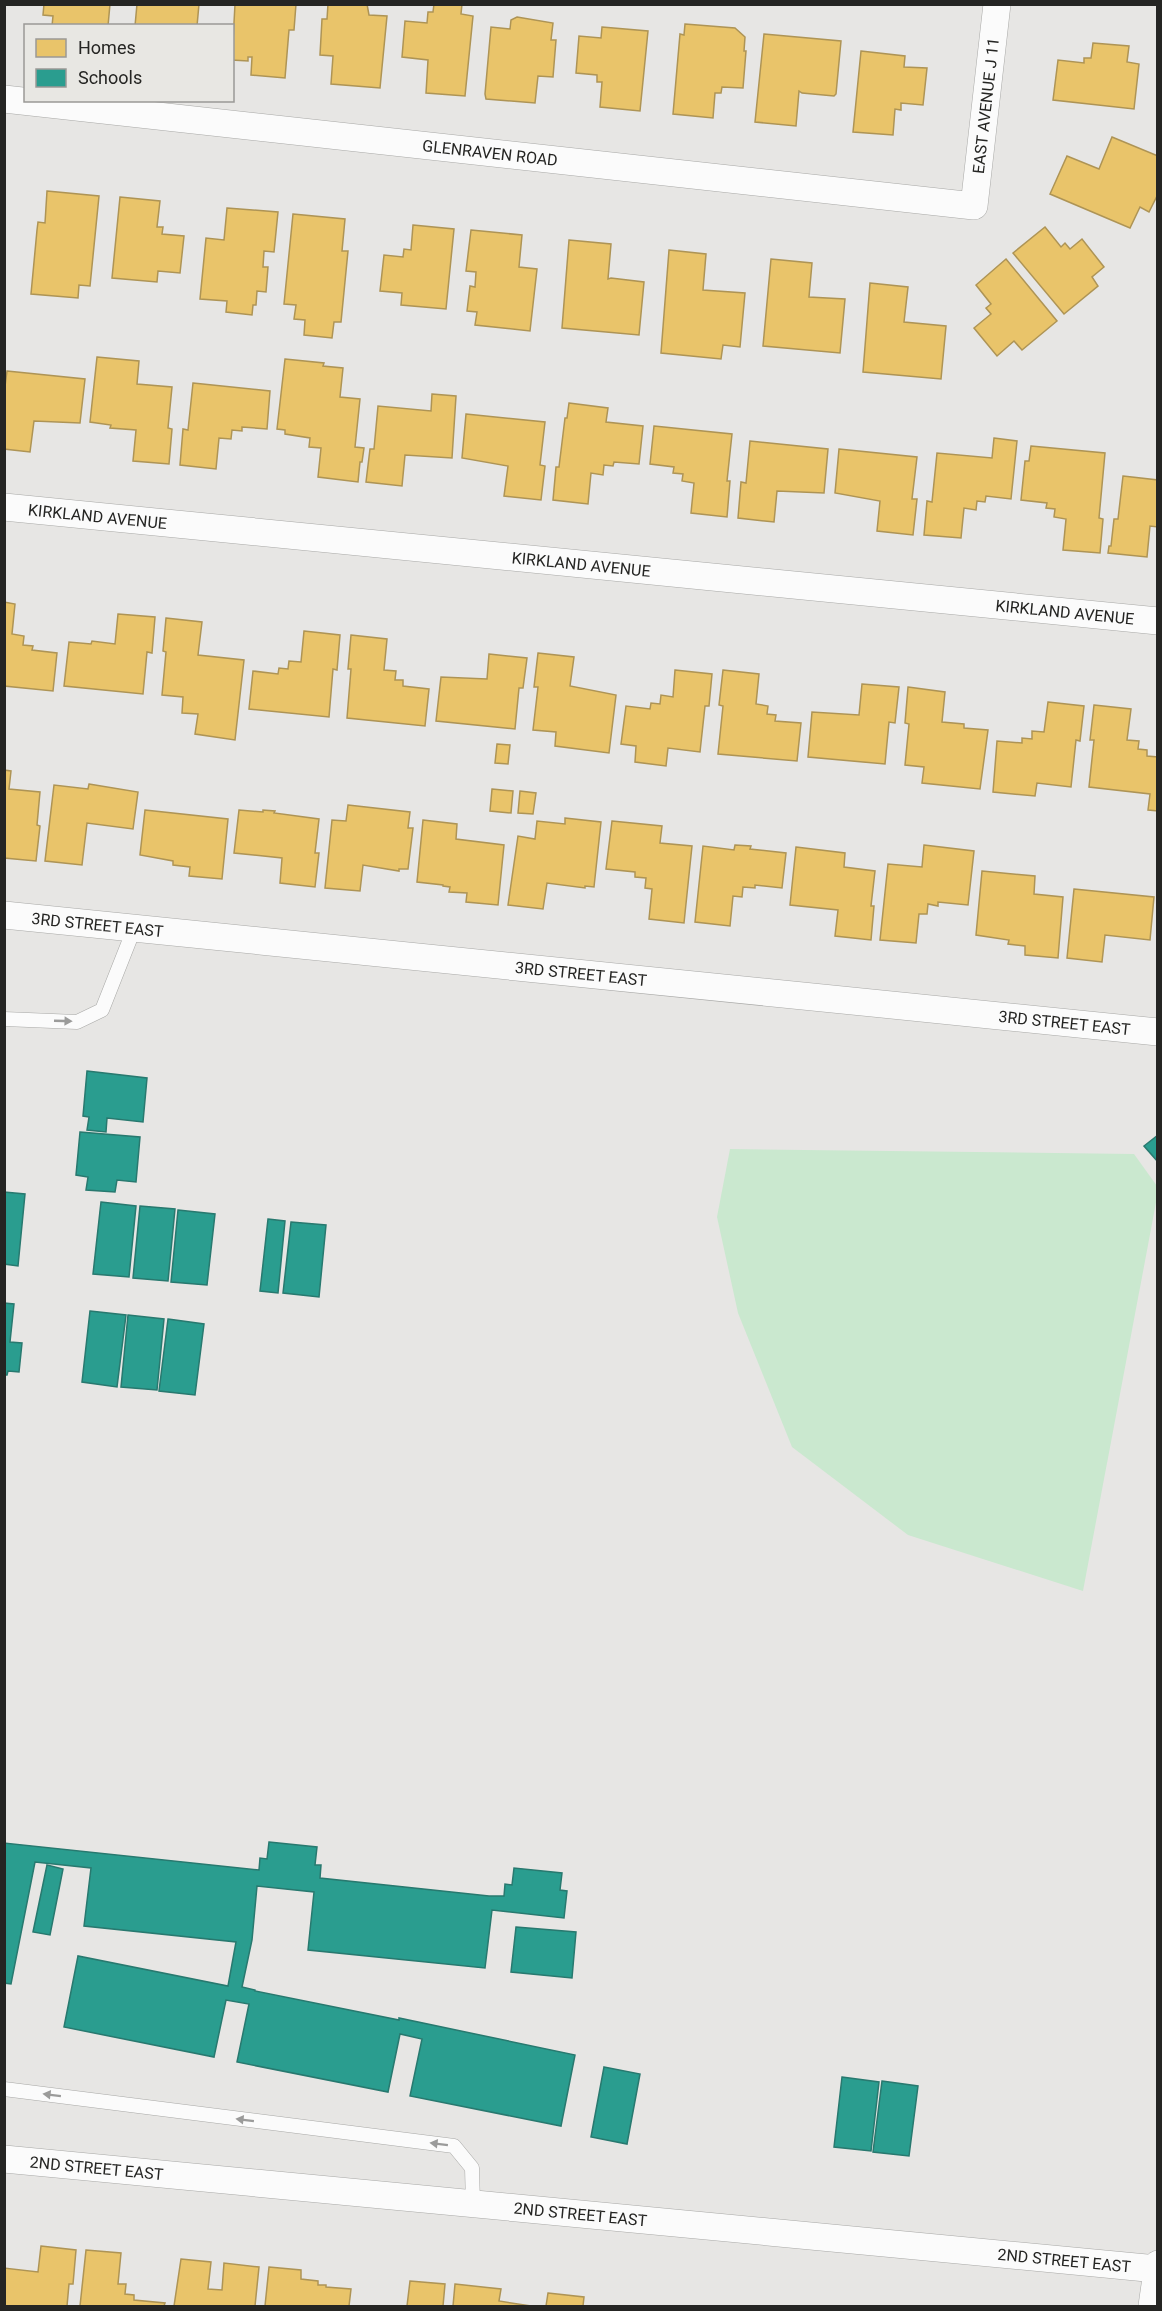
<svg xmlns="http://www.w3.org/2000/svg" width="1162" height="2311" font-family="Roboto,sans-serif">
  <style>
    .green { fill: #cae8cf }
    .homes { fill: #e9c46a; stroke: #ae9455; stroke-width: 1.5 }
    .schools { fill: #2a9d8f; stroke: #28796f; stroke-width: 1.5 }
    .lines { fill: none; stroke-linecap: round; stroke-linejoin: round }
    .service-casing { stroke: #a8a8a6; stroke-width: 15 }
    .minor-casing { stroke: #a8a8a6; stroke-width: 28 }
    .service { stroke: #fbfbfb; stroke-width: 14 }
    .minor { stroke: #fbfbfb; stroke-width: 27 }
    .oneway { fill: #9b9b9a }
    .labels { text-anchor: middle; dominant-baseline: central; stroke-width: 6; stroke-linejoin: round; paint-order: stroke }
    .street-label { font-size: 16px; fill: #252523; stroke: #e8e7e3 }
  </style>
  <rect width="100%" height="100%" fill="#e7e6e4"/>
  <path class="green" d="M730,1149L1134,1154L1157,1186V1197L1083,1591L908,1535L792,1447L738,1313L717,1217Z"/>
  <g class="homes">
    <path d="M44,4H110L108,26H52L53,16L43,15Z"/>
    <path d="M137,4H199L197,26H135Z"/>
    <path d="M235,4H296L294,30H289L285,78L251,75L252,57H248V61L232,60Z"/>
    <path d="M328,4H367L369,15L387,16L380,88L331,84L333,56L320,55L322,19H327Z"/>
    <path d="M434,4H462L461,14L473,16L465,96L426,93L428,60L402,57L405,21L427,23L428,12H433Z"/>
    <path d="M517,17L553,23L551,40H556L553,77L538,76L535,103L486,99L485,94L491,27L510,29L511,20Z"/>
    <path d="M685,24L735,28L745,37L744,51H746L743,88L722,87L721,93H715L713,118L673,114L680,34L684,35Z"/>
    <path d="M602,27L648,31L640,111L600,107L602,82H597V75L576,73L579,36L601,38Z"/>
    <path d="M764,34L841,41L836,94L834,96L802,93L799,91L796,126L755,122Z"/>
    <path d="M1093,43L1129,46L1127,62L1139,64L1134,109L1053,100L1058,60L1084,63V58H1091Z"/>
    <path d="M861,51L905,56L904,67L927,68L923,105L901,103V110L895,109L893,135L853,132Z"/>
    <path d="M1112,137L1158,156V194L1149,212L1140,207L1130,228L1050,194L1067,156L1099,169Z"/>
    <path d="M47,191L99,196L90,286L79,285L78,298L31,294L37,230L38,222L45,223Z"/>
    <path d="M120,197L160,201L157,227H163L162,234L184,236L180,273L158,271L157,282L112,278Z"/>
    <path d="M227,208L278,212L274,252L264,251L263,267H268L266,292L257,291L256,305H253L252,315L226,312L227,301L200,299L206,238L224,240Z"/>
    <path d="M293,214L345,219L342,251H348L341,322H334L332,338L304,335L305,320L294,319L296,305L284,304Z"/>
    <path d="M413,225L454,229L446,309L401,305L402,293L380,291L384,255L403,257L404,249L411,250Z"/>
    <path d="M1045,227L1061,247L1065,243L1070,249L1082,239L1104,267L1092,277L1098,286L1064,314L1013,253Z"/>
    <path d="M471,230L522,235L519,267L537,269L530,331L475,325L477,312L467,311L470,286L475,287L476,272L466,271Z"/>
    <path d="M569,240L611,244L608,279L611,278L644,282L639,335L562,328Z"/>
    <path d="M669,250L706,254L703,290L745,293L740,347L723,345L721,359L661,353Z"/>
    <path d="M771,259L812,263L809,297L845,299L840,353L763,346Z"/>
    <path d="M1006,259L1057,321L1022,350L1014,341L997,356L974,328L991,314L986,308L991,304L976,285Z"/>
    <path d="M870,283L908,287L904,322L946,326L941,379L863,372Z"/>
    <path d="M97,357L139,361L137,384L172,387L168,428L172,429L169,464L133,461L136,430L110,428L111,425L90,422Z"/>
    <path d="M285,359L324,363L323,366L343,368L340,397L360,399L355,447L364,448L362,462H360L358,482L318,477L321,448L309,447L310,438L285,434V430L277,429Z"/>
    <path d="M7,371L85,379L80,423L34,421L30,452L4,449V394Z"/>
    <path d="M193,383L270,391L267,429L242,427V431L232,430L231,439L219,438L216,469L180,465L183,429L188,430Z"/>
    <path d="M432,394L456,396L452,458L405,455L402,486L366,482L370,449H374L378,406L431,411Z"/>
    <path d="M569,403L608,408L606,422L643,426L639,464L614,462L613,466L604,465L603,475L591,473L588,504L553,500L556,467H559L565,418H567Z"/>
    <path d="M466,414L545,422L540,465L545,466L541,500L504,496L508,466L462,458Z"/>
    <path d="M654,426L732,434L727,481H730L727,517L691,513L694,483L682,481L683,474L673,473L674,467L650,464Z"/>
    <path d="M994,438L1017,441L1011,499L986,496L985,502L977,501L976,510L964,508L961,538L924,535L927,501L932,502L937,453L992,458Z"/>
    <path d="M750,441L828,449L824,493L777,491L774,522L738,518L741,482L746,483Z"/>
    <path d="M1031,446L1105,453L1099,518L1103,519L1100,553L1063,550L1066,519L1054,517L1055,509L1046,508L1047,503L1021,500L1025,461H1029Z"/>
    <path d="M839,449L917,457L912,499H917L913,535L877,531L880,501L835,493Z"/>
    <path d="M1123,476L1158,480V527L1150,526L1147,557L1108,553L1109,546H1111L1114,519H1118Z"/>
    <path d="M4,602L15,604L12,634L24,636L23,645L33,646L32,650L57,653L53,691L4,686Z"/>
    <path d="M118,614L155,617L152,653L147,652L143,694L64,686L69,642L91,644L92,641L115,644Z"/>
    <path d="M166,618L202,622L198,655L244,660L235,740L195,734L198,714L182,713L183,697L162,695L166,652L163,651Z"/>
    <path d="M304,631L340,635L337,670L333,669L329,717L249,709L253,671L278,674L279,668L288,669L289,661L301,662Z"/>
    <path d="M351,635L387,639L384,670L396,671L395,680H403V686L429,689L425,726L347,718L351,669H348Z"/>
    <path d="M538,653L574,657L570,686L616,695L609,753L555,746L556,732L533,730L538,687H534Z"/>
    <path d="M489,654L527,658L523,688H519L515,729L436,721L441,677L487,679Z"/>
    <path d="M675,670L712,674L709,706H705L700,752L668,748L666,766L635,762L636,746L621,744L626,706L650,709L651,703L660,704L661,695L673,697Z"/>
    <path d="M723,670L759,674L756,704L768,706L767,714L776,715L775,721L801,723L797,761L718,754L723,706L719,705Z"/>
    <path d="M862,684L899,687L895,723L889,722L885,764L808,757L812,712L859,715Z"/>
    <path d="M908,687L945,692L942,722L964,724V728L988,730L980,789L922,783L924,767L905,765L909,724L905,723Z"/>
    <path d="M1048,702L1084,706L1080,741L1076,740L1071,787L1037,783L1035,796L993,792L997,741L1022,743V738L1032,739V731L1044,732Z"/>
    <path d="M1094,705L1131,709L1127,740L1139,741L1138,749L1147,750V756L1158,757V811L1148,810L1150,794L1089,787L1094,740H1090Z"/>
    <path d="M497,744L510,745L508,764L495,763Z"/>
    <path d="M4,770L11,771L9,789L40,792L37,825L40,826L36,861L4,858Z"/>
    <path d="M89,784L138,792L133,829L87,823L82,865L45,861L54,785L88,789Z"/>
    <path d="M492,789L513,791L511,813L490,811Z"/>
    <path d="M520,791L536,793L533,814L518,813Z"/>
    <path d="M348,805L410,812L408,828H413L408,869H399V871L363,865L360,891L325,888L332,820L346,821Z"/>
    <path d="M145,810L228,819L222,879L189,876L190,867L173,865V861L140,855Z"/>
    <path d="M239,810L263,812V810L275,811L274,813L319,819L315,853H319L315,887L280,883L282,858L234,853Z"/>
    <path d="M565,818L601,822L594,887L585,886V888L547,883L543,909L508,905L518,836L535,839L537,821L565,824Z"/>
    <path d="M423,820L457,824L456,839L504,845L498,905L466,902L467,893L449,892L450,887L443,886V885L417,882Z"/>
    <path d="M612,821L662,826L660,843L692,846L684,923L649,919L652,889L645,888L646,878L635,877V872L606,869Z"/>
    <path d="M735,845L751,846L750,849L786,853L782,888L755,885V888L743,887L742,897L733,896L730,926L695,922L703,846L734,850Z"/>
    <path d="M924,845L974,851L968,905L938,902V906L928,904L927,914H919L916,943L880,940L888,864L922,867Z"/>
    <path d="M796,847L845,853L844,867L875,871L871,906H874L871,940L835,936L838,910L790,905Z"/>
    <path d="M982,871L1035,876L1034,894L1063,897L1058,958L1025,955V946L1008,944L1009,940L976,935Z"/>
    <path d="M1074,889L1154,897L1150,940L1105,935L1102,962L1067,958Z"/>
    <path d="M41,2246L76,2250L73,2284H69L67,2306H4V2268L38,2272Z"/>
    <path d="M86,2250L121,2253L118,2284H126L125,2294L134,2295V2300L165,2303L164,2306H80Z"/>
    <path d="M181,2259L211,2262L208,2289L222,2290L224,2263L259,2267L255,2306H174Z"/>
    <path d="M269,2267L301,2270V2279L318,2281V2285H326V2287L351,2289L349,2306H265Z"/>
    <path d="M410,2281L445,2284L443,2306H407Z"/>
    <path d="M455,2284L501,2289L499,2301L531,2306H453Z"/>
    <path d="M548,2293L584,2297L583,2306H546Z"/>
  </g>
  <g class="schools">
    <path d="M87,1071L147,1078L143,1122L107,1118L106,1132L87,1130L89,1117L83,1116Z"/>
    <path d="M80,1132L140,1137L136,1182L117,1180L115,1192L86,1190L88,1177L76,1175Z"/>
    <path d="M1158,1135V1162L1144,1146Z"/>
    <path d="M4,1192L25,1194L18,1266L4,1264Z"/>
    <path d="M101,1202L136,1206L129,1277L93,1274Z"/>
    <path d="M140,1206L175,1209L168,1281L133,1278Z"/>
    <path d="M178,1210L215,1214L207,1285L171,1282Z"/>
    <path d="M268,1219L285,1221L278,1293L260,1291Z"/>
    <path d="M291,1222L326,1225L319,1297L283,1293Z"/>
    <path d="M4,1303L14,1304L10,1342L22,1343L19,1372L8,1371L7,1375H4Z"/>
    <path d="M90,1311L126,1315L117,1387L82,1382Z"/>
    <path d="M128,1315L164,1319L157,1390L121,1387Z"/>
    <path d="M168,1319L204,1324L195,1395L159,1391Z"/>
    <path d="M269,1842L317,1847L315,1865H321L320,1878L489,1896H504L505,1884L512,1885L514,1868L562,1873L560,1890L567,1891L564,1918L492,1910L485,1968L308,1950L314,1892L257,1886L252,1940L242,1987L255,1990V1991L399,2020V2018L575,2055L561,2126L410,2096L422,2039L400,2034L388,2092L237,2062L249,2004L226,2000L214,2057L64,2027L78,1956L228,1986L236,1942L84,1926L91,1868L35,1862L11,1984L4,1983V1843L259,1870L260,1858L267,1859Z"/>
    <path d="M47,1865L63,1869L50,1935L33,1932Z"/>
    <path d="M516,1927L576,1932L572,1978L511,1972Z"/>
    <path d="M604,2067L640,2074L627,2144L591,2137Z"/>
    <path d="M842,2077L879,2082L871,2151L834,2147Z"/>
    <path d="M882,2081L918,2086L909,2156L873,2152Z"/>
  </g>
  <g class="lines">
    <defs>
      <g id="service">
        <path d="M4,1019L77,1022L102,1010L134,929"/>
        <path d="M4,2089L454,2146L472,2168L473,2204"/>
      </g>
      <g id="minor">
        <path id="s1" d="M4,99L974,206L997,4"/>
        <path id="s2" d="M4,507L1158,621"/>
        <path id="s3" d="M4,915L1158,1032"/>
        <path id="s4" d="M4,2159L1157,2269"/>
        <path d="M1152,2306L1158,2264"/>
      </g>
    </defs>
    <use href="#service" class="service-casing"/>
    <use href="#minor" class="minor-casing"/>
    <use href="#service" class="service"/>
    <use href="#minor" class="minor"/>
  </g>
  <defs><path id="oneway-solid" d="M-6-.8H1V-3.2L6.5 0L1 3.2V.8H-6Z" transform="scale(1.5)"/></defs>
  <g class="oneway">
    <use href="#oneway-solid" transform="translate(63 1021) rotate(2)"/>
    <use href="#oneway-solid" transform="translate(52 2095) rotate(-173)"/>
    <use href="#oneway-solid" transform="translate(245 2120) rotate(-173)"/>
    <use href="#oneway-solid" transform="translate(439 2144) rotate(-173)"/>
  </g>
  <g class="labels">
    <g class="street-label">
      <text stroke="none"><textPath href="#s1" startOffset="1077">EAST AVENUE J 11</textPath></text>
      <text stroke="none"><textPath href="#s1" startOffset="489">GLENRAVEN ROAD</textPath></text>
      <text stroke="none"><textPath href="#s2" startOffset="94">KIRKLAND AVENUE</textPath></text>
      <text stroke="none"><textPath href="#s2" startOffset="580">KIRKLAND AVENUE</textPath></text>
      <text stroke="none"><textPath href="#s2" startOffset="1066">KIRKLAND AVENUE</textPath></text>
      <text stroke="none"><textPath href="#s3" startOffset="94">3RD STREET EAST</textPath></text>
      <text stroke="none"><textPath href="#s3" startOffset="580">3RD STREET EAST</textPath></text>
      <text stroke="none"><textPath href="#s3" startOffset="1066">3RD STREET EAST</textPath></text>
      <text stroke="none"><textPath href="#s4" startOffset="93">2ND STREET EAST</textPath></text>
      <text stroke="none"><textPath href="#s4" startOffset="579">2ND STREET EAST</textPath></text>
      <text stroke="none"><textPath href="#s4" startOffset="1065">2ND STREET EAST</textPath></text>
    </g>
  </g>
  <rect width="1162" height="2311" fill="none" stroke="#252523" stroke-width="12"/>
  <rect x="24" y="24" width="210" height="78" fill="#e8e7e3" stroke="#9a9996" stroke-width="1.5"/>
  <rect x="36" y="39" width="30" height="18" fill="#e9c46a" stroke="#9a9996" stroke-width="1.5"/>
  <text x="78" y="54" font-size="18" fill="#252523">Homes</text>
  <rect x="36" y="69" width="30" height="18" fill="#2a9d8f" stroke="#9a9996" stroke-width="1.5"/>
  <text x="78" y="84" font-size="18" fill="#252523">Schools</text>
</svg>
